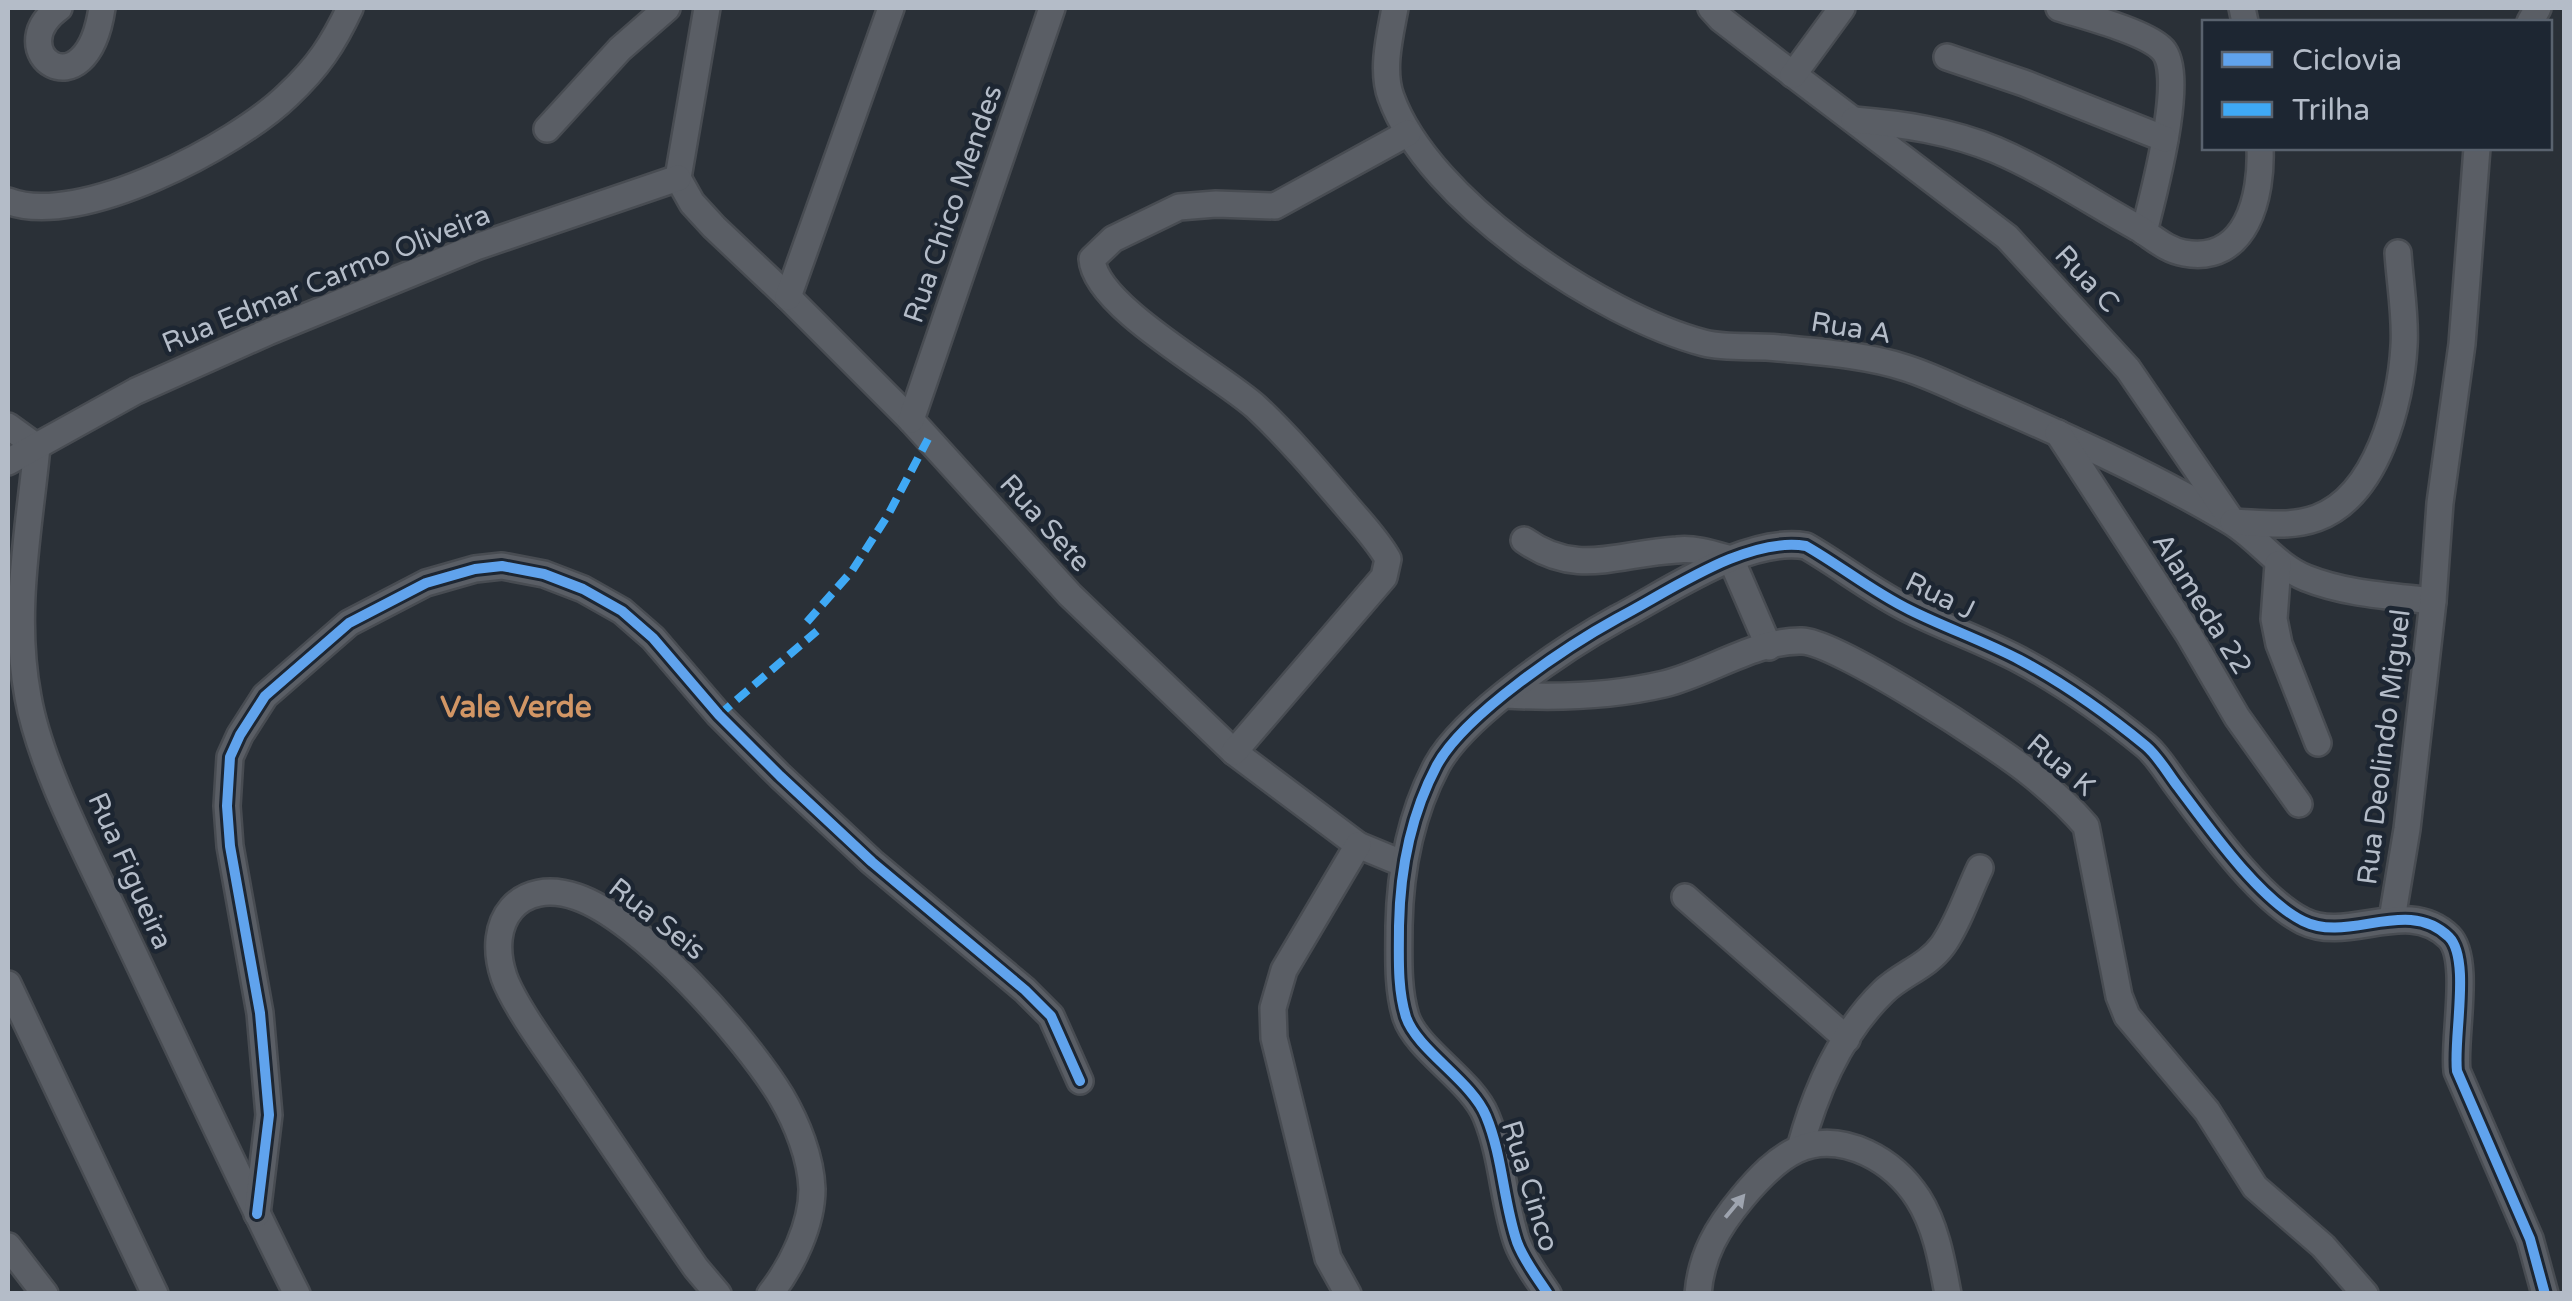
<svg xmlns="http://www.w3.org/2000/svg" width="2572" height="1301" font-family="'Varela Round',sans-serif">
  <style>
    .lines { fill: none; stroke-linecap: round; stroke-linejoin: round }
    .minor-casing { stroke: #484c52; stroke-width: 30 }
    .minor { stroke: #5a5e65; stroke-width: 25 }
    .quiet { stroke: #3fa9f5; stroke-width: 8; stroke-dasharray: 15 8; stroke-linecap: butt }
    .cycleway-casing { stroke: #1d2632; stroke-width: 16 }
    .cycleway { stroke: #60a3ed; stroke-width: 10 }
    .oneway { fill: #9ea4af }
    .labels { text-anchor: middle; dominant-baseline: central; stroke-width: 9; stroke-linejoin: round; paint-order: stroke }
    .street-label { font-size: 28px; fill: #b4bcc8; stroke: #1d2632 }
    .neighbourhood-label { font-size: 30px; font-weight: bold; fill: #d29665; stroke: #1d2632 }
  </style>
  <rect width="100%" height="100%" fill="#2a3037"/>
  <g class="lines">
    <defs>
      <g id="minor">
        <path d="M59,8C0,51 86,116 102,8"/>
        <path d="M1395,8C1390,35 1381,70 1391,97C1428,201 1601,316 1704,343C1728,349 1755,345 1779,348C1821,352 1867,355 1906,368C1928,375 1949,385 1969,394C2057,432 2145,471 2228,520C2257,536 2274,565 2306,578C2346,594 2390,596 2433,601"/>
        <path d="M1711,8L1721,19L1778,63L2007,237L2128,369L2230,518"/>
        <path d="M2059,8C2084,16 2143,31 2161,48C2188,71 2152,199 2144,232"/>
        <path d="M2242,8L2245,22"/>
        <path d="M2530,22L2538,8"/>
        <path d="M1947,57L2024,83L2165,139"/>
        <path d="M1793,75L1842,8"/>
        <path d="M1854,120C1903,124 1950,131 1996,150C2045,171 2091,202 2138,228C2153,237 2166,250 2184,253C2247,265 2262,195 2260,148"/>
        <path d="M547,129L620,49L667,8"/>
        <path d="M678,178L692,203L714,227L788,297L911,420L1070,595L1234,752L1358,845L1404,864"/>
        <path d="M678,178L707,8"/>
        <path d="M8,201C79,229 237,145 288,95C318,67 333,44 350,8"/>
        <path d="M788,297L891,8"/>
        <path d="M911,420L1052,8"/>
        <path d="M8,426L37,447"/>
        <path d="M2058,433L2188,633L2237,717L2299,804"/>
        <path d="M37,447C29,530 12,613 28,697C40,766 89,858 119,922C178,1046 235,1171 297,1294"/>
        <path d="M8,462L136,391L268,332L476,247L678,178"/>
        <path d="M2233,522C2261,523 2290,528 2317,518C2377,496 2401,403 2404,346C2406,316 2400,284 2398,253"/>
        <path d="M1524,540C1577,578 1618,553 1677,550C1695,548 1713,554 1731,559L1769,647"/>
        <path d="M2278,564L2274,619L2279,644L2318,743"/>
        <path d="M1505,695C1558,698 1613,696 1664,684C1709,673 1755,640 1802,641C1836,641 1998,747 2031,774C2051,790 2070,807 2086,826L2119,996L2127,1016L2207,1111L2255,1187L2323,1246L2365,1294"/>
        <path d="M1234,752L1384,577L1388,559C1377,539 1360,522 1345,504C1316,470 1288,437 1256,407C1220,374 1095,307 1092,259L1113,239L1179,207L1216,204L1275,206L1408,133"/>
        <path d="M1685,897L1847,1039"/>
        <path d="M2392,919L2407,829L2433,601L2440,503L2462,344L2477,148"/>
        <path d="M8,984L155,1294"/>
        <path d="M1800,1148C1815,1093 1841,1033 1883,992C1901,974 1927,967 1943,945C1959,922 1968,893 1980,868"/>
        <path d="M257,1214L269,1115L260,1013L230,846L227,806L230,757L240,735L265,696L349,623L426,583L475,569L502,566L544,574L583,589L622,611L653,638L719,715L780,776L872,862L1025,990L1051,1016L1080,1081"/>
        <path d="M8,1246L45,1294"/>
        <path d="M718,1294L696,1268C653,1206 611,1143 568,1080C550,1054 514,1005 504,977C485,921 519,877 577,897C641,919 746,1038 781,1096C797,1123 811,1158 812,1189C812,1225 792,1266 770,1294"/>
        <path d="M1348,1294L1328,1258L1274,1038L1273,1008L1284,970L1358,845"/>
        <path d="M1548,1294C1537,1277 1524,1261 1517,1242C1503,1201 1503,1157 1486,1116C1472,1081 1417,1050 1406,1017C1397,988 1399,955 1399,926C1400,871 1411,814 1437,765C1465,714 1567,646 1618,618C1670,591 1747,536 1806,546C1841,566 1873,592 1910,610C1946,628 1984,641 2020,660C2065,684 2107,714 2146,746C2159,757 2168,774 2179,788C2209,828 2259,899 2303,921C2349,944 2407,896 2449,937C2471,959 2453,1039 2457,1071L2530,1239L2545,1294"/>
        <path d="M1698,1294C1701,1255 1718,1227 1742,1198C1777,1156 1811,1127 1867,1153C1888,1163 1905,1178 1918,1198C1936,1226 1942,1262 1948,1294"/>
      </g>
    </defs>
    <use href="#minor" class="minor-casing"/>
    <use href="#minor" class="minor"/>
    <g class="quiet">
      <path d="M807,622L852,571L888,515L928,439"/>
      <path d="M719,715L817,631"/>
    </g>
    <defs>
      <g id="cycleway">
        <path d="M257,1214L269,1115L260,1013L230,846L227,806L230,757L240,735L265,696L349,623L426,583L475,569L502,566L544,574L583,589L622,611L653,638L719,715L780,776L872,862L1025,990L1051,1016L1080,1081"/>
        <path d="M1548,1294C1537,1277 1524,1261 1517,1242C1503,1201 1503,1157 1486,1116C1472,1081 1417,1050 1406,1017C1397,988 1399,955 1399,926C1400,871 1411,814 1437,765C1465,714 1567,646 1618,618C1670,591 1747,536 1806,546C1841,566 1873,592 1910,610C1946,628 1984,641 2020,660C2065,684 2107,714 2146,746C2159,757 2168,774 2179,788C2209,828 2259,899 2303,921C2349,944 2407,896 2449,937C2471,959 2453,1039 2457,1071L2530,1239L2545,1294"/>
      </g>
    </defs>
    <use href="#cycleway" class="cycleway-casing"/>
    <use href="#cycleway" class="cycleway"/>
  </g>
  <defs><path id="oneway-solid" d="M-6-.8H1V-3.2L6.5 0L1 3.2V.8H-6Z" transform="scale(2.5)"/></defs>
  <use class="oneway" href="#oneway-solid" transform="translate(1735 1206) rotate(-50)"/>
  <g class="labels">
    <g class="street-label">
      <text transform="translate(953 204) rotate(-71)">Rua Chico Mendes</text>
      <text transform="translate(326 279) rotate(-22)">Rua Edmar Carmo Oliveira</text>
      <text transform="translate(2087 279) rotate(47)">Rua C</text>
      <text transform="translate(1851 328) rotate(9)">Rua A</text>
      <text transform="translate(1045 523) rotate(48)">Rua Sete</text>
      <text transform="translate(1940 596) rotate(26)">Rua J</text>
      <text transform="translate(2202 604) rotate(58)">Alameda 22</text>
      <text transform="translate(2384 747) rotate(-83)">Rua Deolindo Miguel</text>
      <text transform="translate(2061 765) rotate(40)">Rua K</text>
      <text transform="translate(130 871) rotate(66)">Rua Figueira</text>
      <text transform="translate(657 919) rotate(38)">Rua Seis</text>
      <text transform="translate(1530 1186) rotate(73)">Rua Cinco</text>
    </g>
    <g class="neighbourhood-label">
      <text x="516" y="707">Vale Verde</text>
    </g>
  </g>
  <rect width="2572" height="1301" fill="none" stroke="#b4bcc8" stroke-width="20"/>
  <rect x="2202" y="20" width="350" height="130" fill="#1d2632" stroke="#59626e" stroke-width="2.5"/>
  <rect x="2222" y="52" width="50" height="15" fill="#60a3ed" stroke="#59626e" stroke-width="2.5"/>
  <text x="2292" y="70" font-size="30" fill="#b4bcc8">Ciclovia</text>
  <rect x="2222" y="102" width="50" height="15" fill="#3fa9f5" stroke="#59626e" stroke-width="2.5"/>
  <text x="2292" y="120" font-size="30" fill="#b4bcc8">Trilha</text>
</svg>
